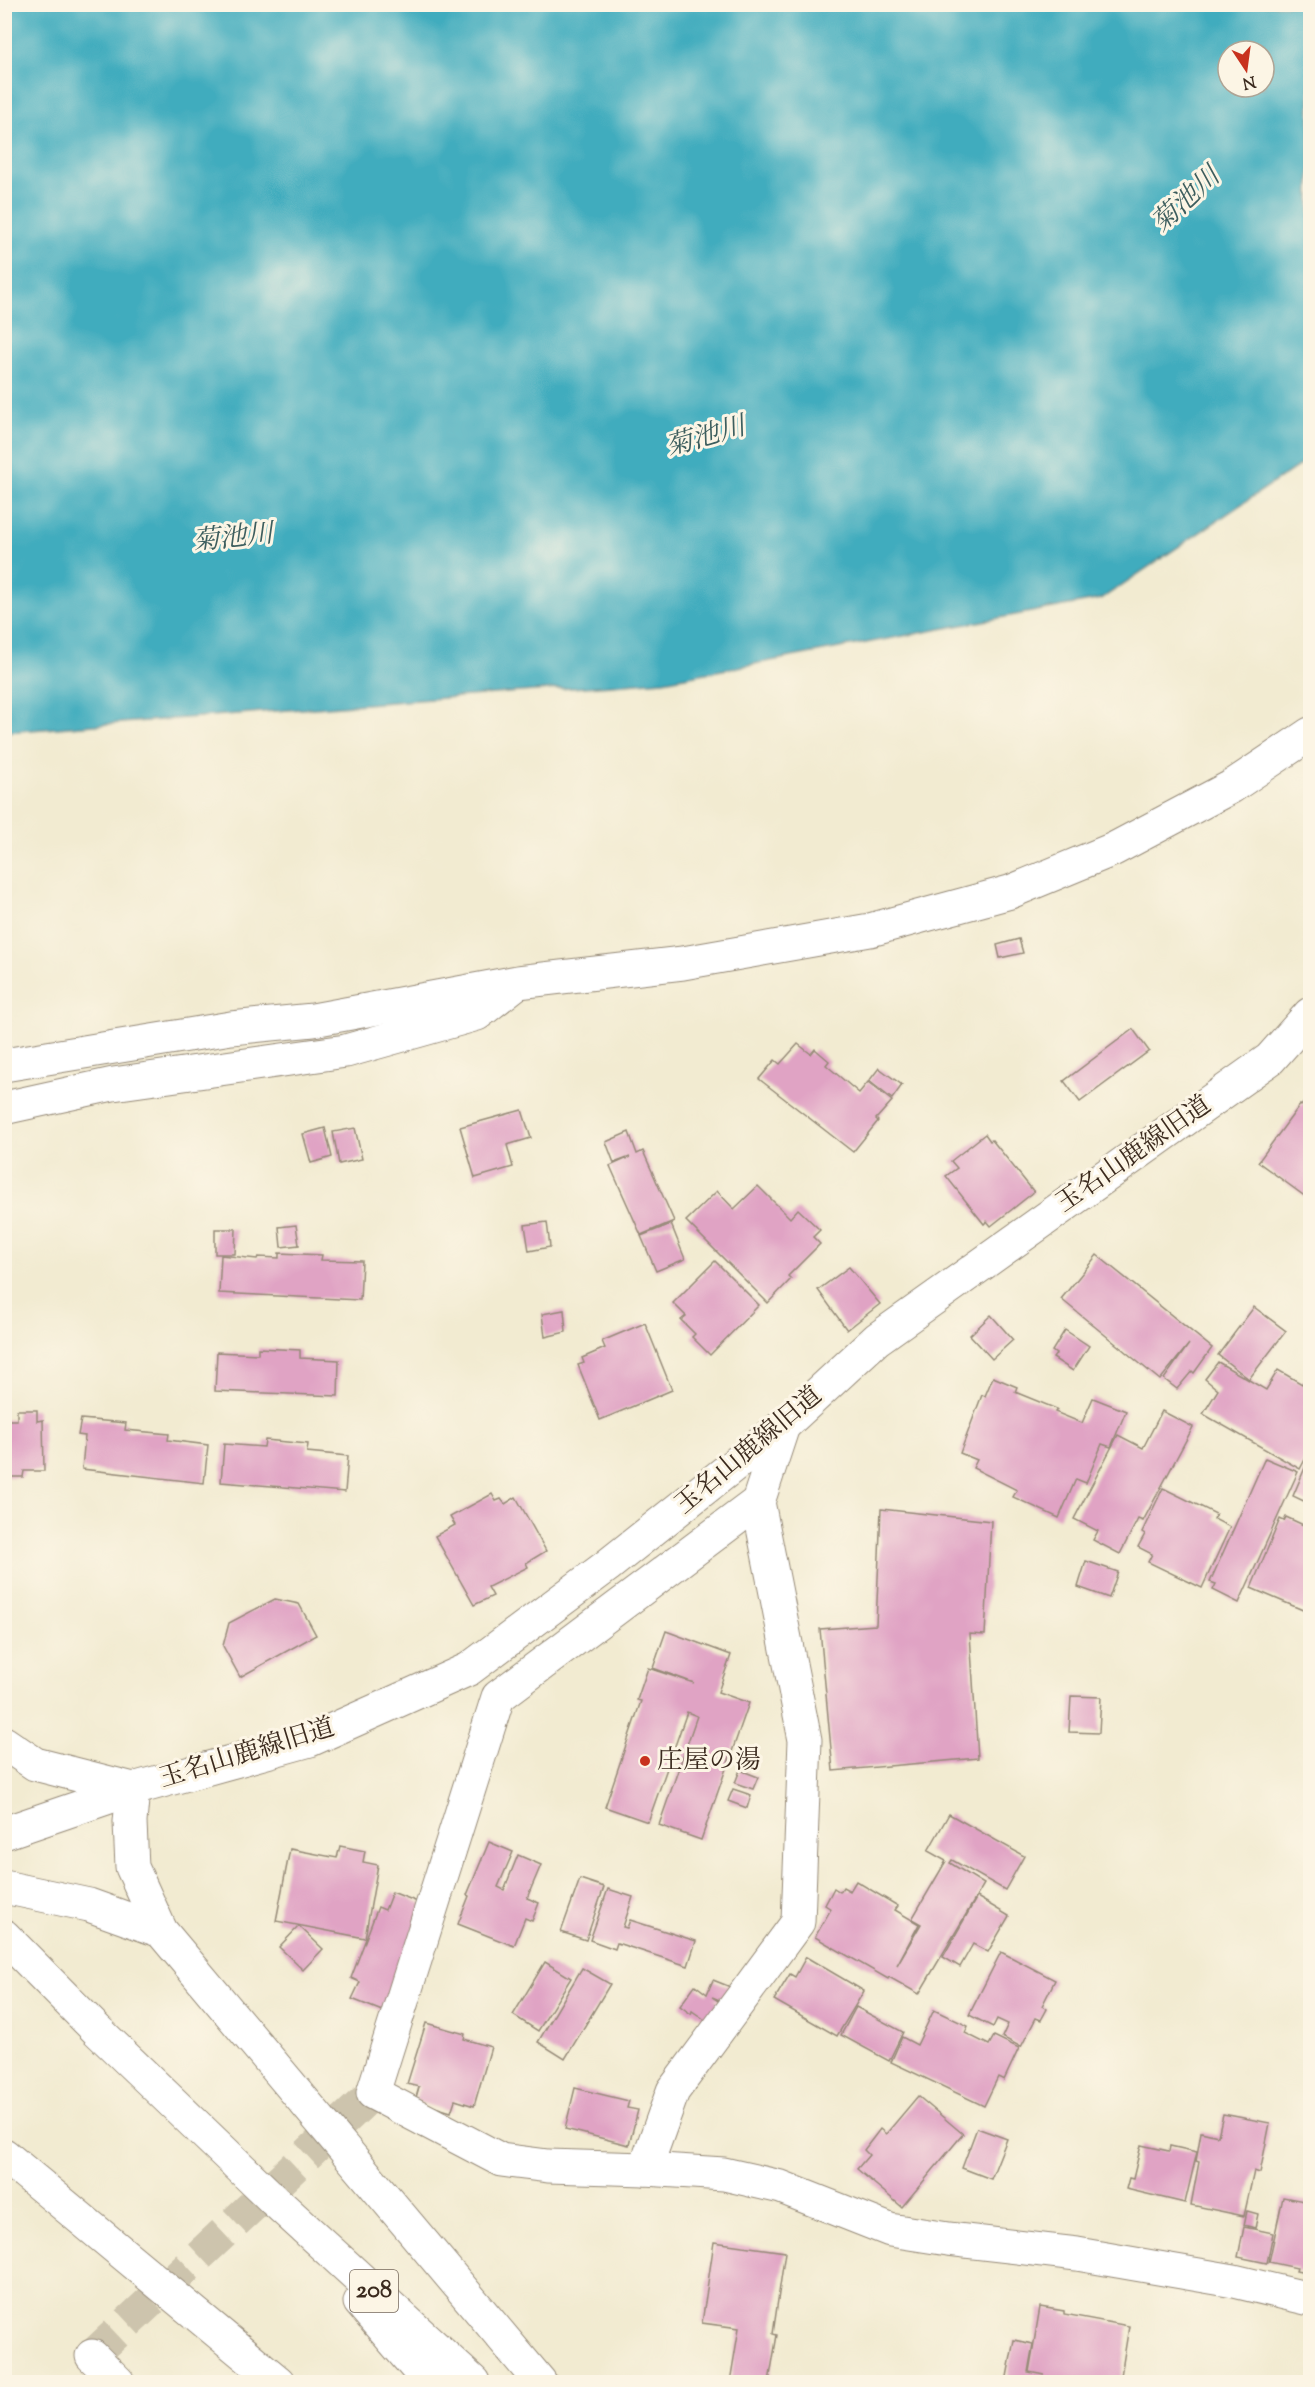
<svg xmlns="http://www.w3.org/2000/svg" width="1315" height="2387" font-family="'Sorts Mill Goudy','Noto Serif JP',serif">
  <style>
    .water { fill: #40acbe; stroke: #3e6b6e; stroke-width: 1.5; fill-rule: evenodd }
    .building { fill: #e0a3c4 }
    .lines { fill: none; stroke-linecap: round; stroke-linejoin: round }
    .minor-tunnel { stroke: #cdc4ad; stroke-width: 33; stroke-dasharray: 33 16; stroke-linecap: butt }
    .minor-casing { stroke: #968a78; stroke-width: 35 }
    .major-casing { stroke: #968a78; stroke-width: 35 }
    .highway-casing { stroke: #968a78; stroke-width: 35 }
    .minor { stroke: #fff; stroke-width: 33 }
    .major { stroke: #fff; stroke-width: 33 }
    .highway { stroke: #fff; stroke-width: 33 }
    .poi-dot { fill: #c8321e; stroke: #fcf5e5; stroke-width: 2 }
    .labels { text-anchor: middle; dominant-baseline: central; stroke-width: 6; stroke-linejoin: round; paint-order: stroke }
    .shield { fill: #fcf5e5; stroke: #75675a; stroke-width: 1.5 }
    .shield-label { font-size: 24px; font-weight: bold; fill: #3b2a1e }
    .street-label { font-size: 26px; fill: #3b2a1e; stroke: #fcf5e5 }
    .poi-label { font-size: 26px; fill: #3b2a1e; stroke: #fcf5e5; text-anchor: start }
    .water-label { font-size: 27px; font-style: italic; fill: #3d5e5e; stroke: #fcf5e5 }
  </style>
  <rect width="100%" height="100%" fill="#fcf5e5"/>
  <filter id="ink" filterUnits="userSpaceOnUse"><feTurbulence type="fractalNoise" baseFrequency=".0167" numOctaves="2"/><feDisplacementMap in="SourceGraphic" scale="12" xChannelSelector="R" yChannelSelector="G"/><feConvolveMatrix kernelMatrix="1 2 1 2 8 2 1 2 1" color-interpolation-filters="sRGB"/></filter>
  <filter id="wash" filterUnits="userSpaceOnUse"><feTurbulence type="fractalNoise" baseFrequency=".008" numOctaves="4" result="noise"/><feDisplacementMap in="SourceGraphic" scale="24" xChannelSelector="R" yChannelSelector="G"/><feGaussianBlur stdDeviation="1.35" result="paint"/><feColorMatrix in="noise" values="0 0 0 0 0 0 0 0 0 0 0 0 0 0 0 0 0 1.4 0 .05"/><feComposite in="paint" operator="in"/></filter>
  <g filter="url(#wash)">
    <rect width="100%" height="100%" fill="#f2ebd1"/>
    <path class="water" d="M5,4L1310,5V458L1101,599L663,681L5,732ZM1228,51H1264V87H1228Z"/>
    <g id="blocks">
      <g class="building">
        <path d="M1019,939L1023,953L1000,958L997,945Z"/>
        <path d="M1133,1029L1149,1051L1080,1102L1064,1081Z"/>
        <path d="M798,1044L811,1054L815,1049L829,1061L826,1065L859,1093L868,1082L892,1101L876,1119L878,1121L853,1152L759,1079L775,1060L780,1064Z"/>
        <path d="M879,1068L902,1085L892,1099L869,1081Z"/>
        <path d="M1310,1095V1200L1258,1162L1300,1105L1301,1106Z"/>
        <path d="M522,1110L531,1138L507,1145L513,1167L475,1178L460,1127Z"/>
        <path d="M325,1128L332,1157L311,1163L303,1134Z"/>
        <path d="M355,1128L362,1159L339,1164L333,1132Z"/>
        <path d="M629,1132L637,1154L643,1151L674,1221L641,1235L610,1166L630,1157L614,1163L606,1142Z"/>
        <path d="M985,1134L990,1141L992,1140L1034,1192L991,1226L987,1221L984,1224L946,1176L957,1168L951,1161Z"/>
        <path d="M758,1186L790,1218L798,1209L820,1230L813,1237L820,1244L788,1276L791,1279L768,1303L686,1221L717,1191L734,1209Z"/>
        <path d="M547,1222L550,1247L529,1251L525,1225Z"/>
        <path d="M671,1224L685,1259L656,1271L641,1236Z"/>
        <path d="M296,1225L299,1245L281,1247L279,1227Z"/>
        <path d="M215,1229H236L235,1254H215Z"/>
        <path d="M279,1253L322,1255L321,1260L362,1261L360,1300L219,1293L221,1255L257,1259L258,1257L279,1258Z"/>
        <path d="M1097,1255L1212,1348L1194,1373L1192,1371L1177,1389L1164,1379L1189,1344L1160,1380L1061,1299Z"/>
        <path d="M715,1261L759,1305L710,1355L692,1337L695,1334L681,1320L686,1316L673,1303Z"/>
        <path d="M849,1267L880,1304L847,1330L818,1290Z"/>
        <path d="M1254,1307L1286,1331L1249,1379L1218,1355Z"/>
        <path d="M564,1310L566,1332L545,1337L542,1314Z"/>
        <path d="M991,1315L1013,1340L992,1359L970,1335Z"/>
        <path d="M645,1323L672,1390L600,1420L578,1365L584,1363L582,1358L605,1348L602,1341Z"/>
        <path d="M1065,1330L1089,1346L1073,1371L1053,1358L1056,1354L1052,1351Z"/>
        <path d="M258,1348L300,1350V1358L339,1360L338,1396L215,1391L217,1352L258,1354Z"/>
        <path d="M1218,1362L1266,1390L1278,1370L1302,1384L1307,1376L1310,1377V1450L1300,1469L1203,1414L1218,1390L1205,1379Z"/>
        <path d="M993,1377L1017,1387L1015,1392L1057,1409L1055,1412L1082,1423L1093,1398L1126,1411L1111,1447L1102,1444L1086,1483L1076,1479L1059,1518L1013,1497L1017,1490L973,1468L977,1460L960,1453L982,1395L985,1396Z"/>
        <path d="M17,1410H37V1421L43,1420L44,1471H24L23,1477H4V1420H17Z"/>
        <path d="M1162,1411L1193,1427L1143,1521L1138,1519L1120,1554L1093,1540L1098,1531L1074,1519L1118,1435L1143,1448Z"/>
        <path d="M81,1419L126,1423L125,1430L169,1434L168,1440L208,1445L204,1483L82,1469L85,1436L78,1435Z"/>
        <path d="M265,1440L308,1444L307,1452L348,1456L345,1492L221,1482L224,1444L264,1447Z"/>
        <path d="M1310,1456V1504L1293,1496Z"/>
        <path d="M1265,1458L1298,1472L1239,1603L1213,1590L1216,1584L1210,1582Z"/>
        <path d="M1163,1488L1216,1514L1214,1519L1230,1527L1202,1588L1148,1562L1152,1554L1138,1547L1145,1534L1142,1532Z"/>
        <path d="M492,1494L496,1501L501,1499L505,1504L516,1497L546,1551L526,1563L528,1567L488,1587L493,1596L474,1605L435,1536L455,1525L450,1517Z"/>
        <path d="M881,1509L991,1521L985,1635L970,1634L978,1758L833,1771L820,1629L876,1625Z"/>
        <path d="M1286,1517L1310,1528V1613L1251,1588L1280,1519L1284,1521Z"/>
        <path d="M1086,1561L1118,1572L1109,1598L1078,1587Z"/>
        <path d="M275,1599L299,1604L316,1635L240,1677L223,1646L229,1623Z"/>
        <path d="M666,1631L731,1655L718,1692L749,1703L701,1840L659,1825L697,1716L687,1712L648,1822L605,1807L641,1701L637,1700L648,1668L694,1683L653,1668Z"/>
        <path d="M1071,1696L1101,1697L1099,1733L1069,1732Z"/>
        <path d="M740,1770L758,1777L753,1789L735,1783Z"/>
        <path d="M733,1789L751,1795L747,1808L728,1801Z"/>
        <path d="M949,1814L1024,1856L1005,1890L952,1860L950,1863L984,1884L919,1994L889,1977L888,1979L815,1937L831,1909L825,1905L834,1888L840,1892L843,1887L850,1891L856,1881L898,1906L895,1910L919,1924L897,1965L921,1924L912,1919L946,1861L928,1851Z"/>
        <path d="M489,1842L513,1852L498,1887L504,1890L518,1855L541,1865L527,1898L539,1903L532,1921L525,1918L514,1946L458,1924L469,1896L467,1895Z"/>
        <path d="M340,1846L365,1851L363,1862L378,1865L365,1938L276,1921L290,1849L337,1858Z"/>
        <path d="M580,1879L604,1887L586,1940L561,1932Z"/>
        <path d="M608,1889L633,1897L623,1927L627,1928L630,1920L696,1941L688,1966L617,1943L615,1949L590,1940Z"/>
        <path d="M392,1892L428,1906L387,2013L352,1999L360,1982L351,1978L378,1907L385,1910Z"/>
        <path d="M977,1897L1009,1916L988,1952L973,1944L960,1967L943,1957Z"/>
        <path d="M299,1926L323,1949L303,1970L279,1947Z"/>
        <path d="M1001,1952L1055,1980L1042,2006L1047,2009L1041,2020L1036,2018L1021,2047L1002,2037L1008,2024L997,2019L993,2027L969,2015Z"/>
        <path d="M806,1957L864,1991L837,2036L774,2000L790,1974L795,1977Z"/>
        <path d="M545,1962L571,1978L538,2031L513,2015Z"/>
        <path d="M582,1968L610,1984L565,2059L538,2042Z"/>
        <path d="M713,1980L738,1990L732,2005L712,1997L727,2007L714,2026L692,2011L691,2014L680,2006L695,1985L707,1994Z"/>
        <path d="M856,2007L903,2032L889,2061L841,2035Z"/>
        <path d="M934,2010L968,2026L965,2033L989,2045L994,2036L1019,2048L1004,2080L998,2077L984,2106L891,2062L902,2037L917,2045Z"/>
        <path d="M426,2023L465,2034L464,2039L491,2047L474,2106L455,2100L451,2112L415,2101L419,2087L407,2084Z"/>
        <path d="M575,2088L629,2101L627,2108L638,2110L629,2145L565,2129Z"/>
        <path d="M918,2096L963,2134L902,2207L857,2169L869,2155L864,2150L880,2129L886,2134Z"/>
        <path d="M1223,2114L1270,2123L1260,2173L1254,2171L1244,2216L1191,2205L1199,2162L1196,2161L1201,2132L1218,2136Z"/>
        <path d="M977,2128L1007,2139L991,2179L962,2168Z"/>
        <path d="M1141,2145L1169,2151L1170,2146L1197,2152L1185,2203L1126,2189L1129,2178L1133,2179Z"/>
        <path d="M1283,2197L1310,2202V2274L1296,2271L1297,2268L1269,2262Z"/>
        <path d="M1247,2211L1258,2214L1255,2228L1244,2225Z"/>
        <path d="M1244,2227L1273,2233L1267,2263L1238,2257Z"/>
        <path d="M714,2242L785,2252L773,2334L777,2335L769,2382H730L739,2328L702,2323Z"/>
        <path d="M1040,2307L1064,2311V2314L1129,2326L1120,2382H1006L1014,2340L1033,2344L1028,2372L1044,2375L1029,2372Z"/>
      </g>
    </g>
  </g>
  <g filter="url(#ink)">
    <use href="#blocks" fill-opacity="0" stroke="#968a78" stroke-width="1.5"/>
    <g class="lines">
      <path class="minor-tunnel" d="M92,2356L373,2093"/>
      <defs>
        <g id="minor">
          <path d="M4,1065L231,1028L313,1020L518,982L683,963L870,930L1010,892L1114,849L1231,787L1310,734"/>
          <path d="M4,1108L113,1084L346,1051L477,1014L514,985"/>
          <path d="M783,1426L758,1502L498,1697L373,2093L501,2160L548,2166L645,2169L724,2174L781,2187L890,2230L948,2239L1077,2254L1234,2281L1310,2299"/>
          <path d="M133,1789L310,1740L469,1669L607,1566L783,1426L877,1339L1270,1059L1310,1014"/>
          <path d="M645,2169L673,2091L798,1922L805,1740L758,1502"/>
          <path d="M92,2356L118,2382"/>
        </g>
        <path id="major" d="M4,1833L133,1789"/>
        <g id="highway">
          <path d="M4,1743L35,1764L133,1789L130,1822L132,1867L161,1931L540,2382"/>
          <path d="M4,1887L89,1905L161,1931"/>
          <path d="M4,1936L97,2030L274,2200L473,2382"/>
          <path d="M4,2155L278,2382"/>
          <path d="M360,2302L429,2382"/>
        </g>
      </defs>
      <use href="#minor" class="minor-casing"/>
      <use href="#major" class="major-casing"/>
      <use href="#highway" class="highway-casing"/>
      <use href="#minor" class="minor"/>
      <use href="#major" class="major"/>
      <use href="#highway" class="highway"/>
    </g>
  </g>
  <circle class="poi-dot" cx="645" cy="1761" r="6"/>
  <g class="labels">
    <rect class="shield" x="350" y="2270" width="48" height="42" rx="4.5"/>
    <g class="shield-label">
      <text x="374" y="2291">208</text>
    </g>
    <g class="street-label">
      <text transform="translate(1134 1155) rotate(-35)">玉名山鹿線旧道</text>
      <text transform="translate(749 1451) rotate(-40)">玉名山鹿線旧道</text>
      <text transform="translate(247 1754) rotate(-17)">玉名山鹿線旧道</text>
    </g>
    <g class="poi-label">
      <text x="657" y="1761">庄屋の湯</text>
    </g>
    <g class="water-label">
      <text transform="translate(1187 201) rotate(-43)">菊池川</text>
      <text transform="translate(706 438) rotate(-16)">菊池川</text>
      <text transform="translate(233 539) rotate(-6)">菊池川</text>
    </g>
  </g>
  <rect width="1315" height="2387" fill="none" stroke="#fcf5e5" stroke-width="24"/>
  <g transform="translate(1246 69) rotate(167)"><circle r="28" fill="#fcf5e5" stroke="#afa495" stroke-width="1.5"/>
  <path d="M0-4.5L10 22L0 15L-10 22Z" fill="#c8321e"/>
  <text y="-9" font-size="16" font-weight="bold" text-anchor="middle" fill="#3b2a1e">N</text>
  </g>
</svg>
